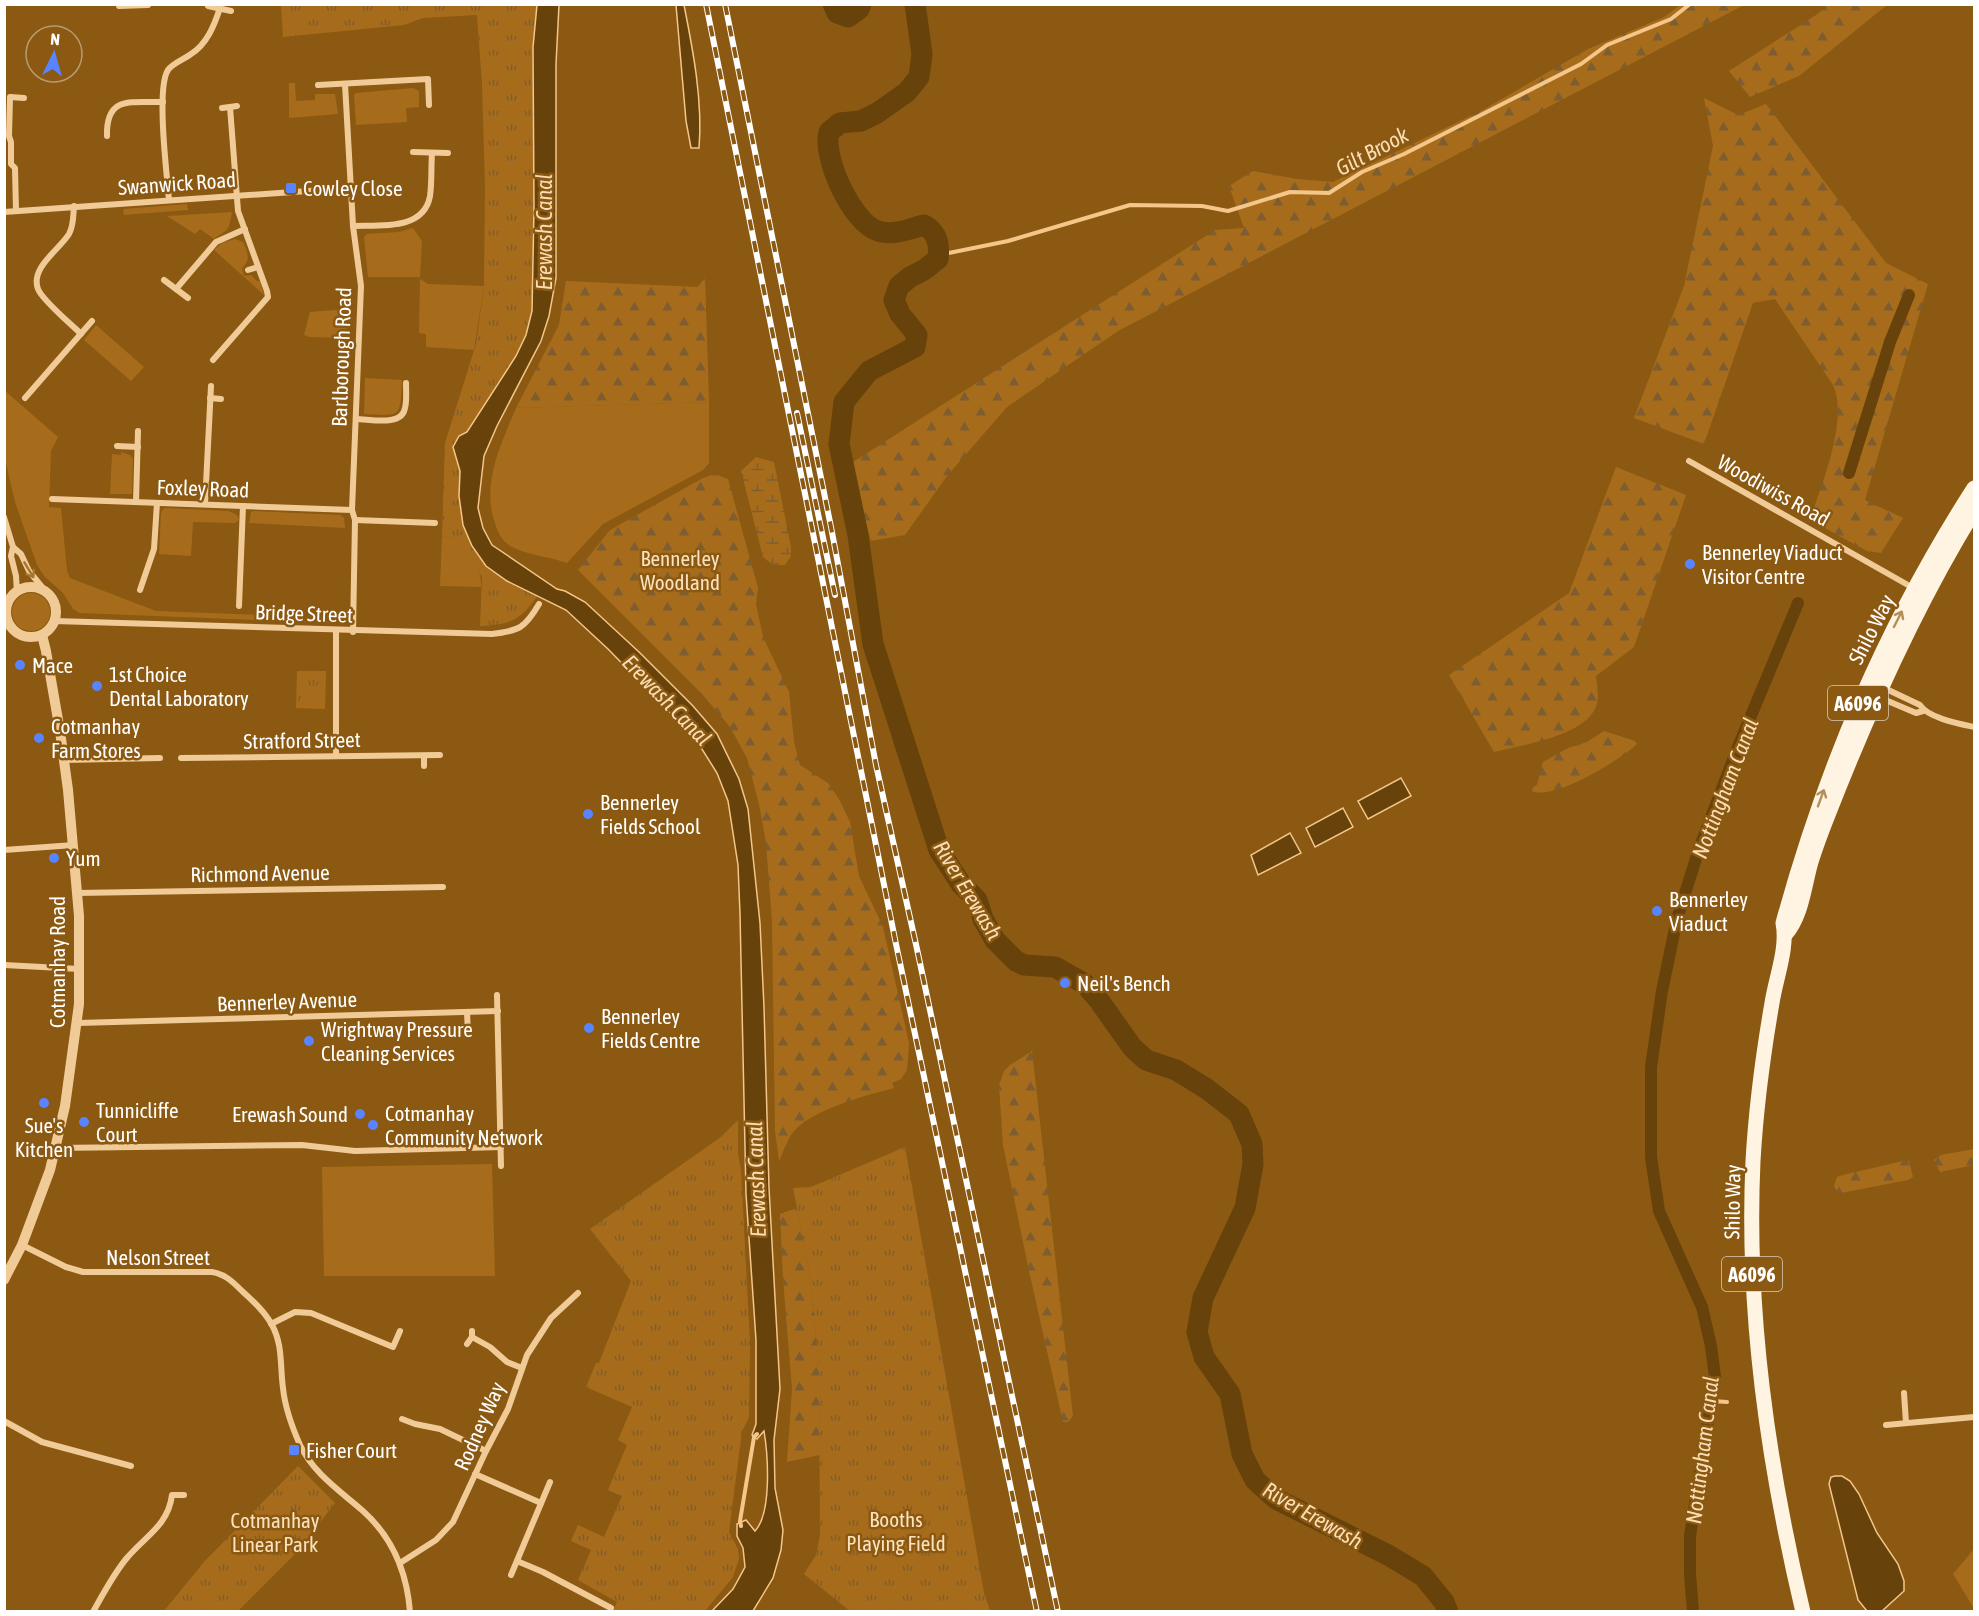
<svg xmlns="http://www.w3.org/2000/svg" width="1979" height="1616" font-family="'Asap Condensed',sans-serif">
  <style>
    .green { fill: #a76c1b }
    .forest { fill: url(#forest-firs) }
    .wetland { fill: url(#wetland-marsh) }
    .park { fill: url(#park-tufts) }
    .water { fill: #67420a; stroke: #f5c689; stroke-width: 1.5 }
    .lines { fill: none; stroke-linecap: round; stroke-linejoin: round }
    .stream { stroke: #f5c689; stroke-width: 4 }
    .canal { stroke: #67420a; stroke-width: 12 }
    .river { stroke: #67420a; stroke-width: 21 }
    .minor { stroke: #f1cb97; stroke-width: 6 }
    .tertiary { stroke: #f1cb97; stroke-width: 10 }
    .primary { stroke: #fff4e2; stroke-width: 15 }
    .rail-casing { stroke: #fff; stroke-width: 6 }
    .rail { stroke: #8b5911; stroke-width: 4; stroke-dasharray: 11; stroke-linecap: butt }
    .oneway { stroke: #a47632 }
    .oneway2 { stroke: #b48f5a }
    .poi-dot { fill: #5884ff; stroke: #8b5911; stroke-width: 2 }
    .labels { text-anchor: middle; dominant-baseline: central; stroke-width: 5; stroke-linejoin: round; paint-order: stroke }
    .shield { fill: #8b5911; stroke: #dccdb8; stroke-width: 1.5 }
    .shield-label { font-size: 20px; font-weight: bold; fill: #fff }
    .street-label { font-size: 21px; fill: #fff; stroke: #8b5911 }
    .poi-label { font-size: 21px; fill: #fff; stroke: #8b5911; text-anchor: start }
    .park-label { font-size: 21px; fill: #fde2be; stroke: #8b5911 }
    .water-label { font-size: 22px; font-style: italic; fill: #faddb5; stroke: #8b5911 }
  </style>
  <defs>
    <pattern id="forest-firs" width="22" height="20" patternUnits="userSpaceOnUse" patternTransform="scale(1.5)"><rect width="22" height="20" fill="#a76c1b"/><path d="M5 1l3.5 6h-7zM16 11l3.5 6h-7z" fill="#7e5e31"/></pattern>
    <pattern id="wetland-marsh" width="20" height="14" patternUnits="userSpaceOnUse" patternTransform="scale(1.5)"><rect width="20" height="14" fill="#a76c1b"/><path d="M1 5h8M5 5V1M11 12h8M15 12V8" fill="none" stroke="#7e5e31"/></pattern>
    <pattern id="park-tufts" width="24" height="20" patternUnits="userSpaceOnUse" patternTransform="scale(1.5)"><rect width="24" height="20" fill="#a76c1b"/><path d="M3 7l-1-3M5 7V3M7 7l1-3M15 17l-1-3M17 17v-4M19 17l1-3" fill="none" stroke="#7e5e31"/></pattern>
  </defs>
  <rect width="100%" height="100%" fill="#8b5911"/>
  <g class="green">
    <path d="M289,83H295L296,101L315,100V94H335L338,114L289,118Z"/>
    <path d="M413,88L419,91V107L406,108L407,122L356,125L354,95L356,93Z"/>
    <path d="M187,204L188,210L124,215L123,209Z"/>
    <path d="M232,212C228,233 229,228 214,239L200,229L195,234L167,216Z"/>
    <path d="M413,228L422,241L420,277H368L364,237L367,234L399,232Z"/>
    <path d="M235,239L243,242C248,252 251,260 242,268L244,276L251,275L257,281H260L264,295L214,250L222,243Z"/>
    <path d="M420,279L428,284L484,286L474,350L426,347V334L419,333Z"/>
    <path d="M347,309L346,338L310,337L304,335L310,312Z"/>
    <path d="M96,325L144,367L131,381L84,340Z"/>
    <path d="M365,378L402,380C400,418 402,416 364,414Z"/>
    <path d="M4,390L58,437L51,451L49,507L61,508L67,571L70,578L156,611L340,618L334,623L80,613L73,609L63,593L45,577L37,565L15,502L5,459Z"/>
    <path d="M709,402V463L703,470L603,524L567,563C550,557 530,555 514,548C503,543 498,534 495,523C481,484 501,444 516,408Z"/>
    <path d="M121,452L130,455L133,459L132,494H110L112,454L121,455Z"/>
    <path d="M164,508L229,511L237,515L239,520L235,523L193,522L191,556L159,554L161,513Z"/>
    <path d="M254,511L340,515L344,518L345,528L249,523L251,512Z"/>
    <path d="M442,536L454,537C466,552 483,567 481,587L440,586Z"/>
    <circle cx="31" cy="612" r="19"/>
    <path d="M492,1164L495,1276H324L322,1167Z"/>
    <path d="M1974,1549V1606L1973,1607L1953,1574Z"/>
  </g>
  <g class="forest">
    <path d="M1680,5H1744L1118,331L1007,407L947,476L905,535L871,541L850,464L1215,230L1244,228L1229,186L1253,171L1297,179L1333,182L1481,111L1588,49L1664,17Z"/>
    <path d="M1828,5H1887L1799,76L1750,97L1729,71L1816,15Z"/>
    <path d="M1704,98L1738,115L1766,104L1886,263L1928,284L1865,500L1903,518L1881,553L1867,551L1810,520C1821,485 1849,420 1833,385L1775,299L1753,303L1704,444L1634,418L1684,286L1713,146Z"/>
    <path d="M705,277L709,402L516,408L559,325L566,281L698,287Z"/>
    <path d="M1616,467L1686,495L1634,647L1596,676C1597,686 1600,699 1595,709C1581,737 1521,745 1494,752L1449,675L1569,593Z"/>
    <path d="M715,474L728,479L758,588L756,604L763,637L789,692L794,742L800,765L828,783L839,799L850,822L859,876L883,927L909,1043L907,1070L901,1079L892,1083L894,1088C867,1095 815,1109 796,1129C788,1136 784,1151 779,1161L775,1131L772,921L766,843L759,804L747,758L730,727L702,694L578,570L610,530L703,478Z"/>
    <path d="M1604,731L1635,741L1637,744C1620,760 1554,801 1532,791L1533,787L1537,785L1543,762L1568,748L1587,742Z"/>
    <path d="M1032,1051L1073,1416L1068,1422H1063L1029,1271L1003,1145L999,1085L1004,1071L1010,1065Z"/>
    <path d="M1974,1149V1165L1940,1172L1934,1160L1941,1155Z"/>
    <path d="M1903,1161H1909L1913,1177L1908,1180L1841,1193L1836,1190L1834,1186L1837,1177L1843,1175Z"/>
    <path d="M797,1208L809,1269L819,1366L820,1455L787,1462L792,1389L783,1279L780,1214Z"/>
  </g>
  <path class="wetland" d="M756,457L774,462L791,547V556L785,565H773L763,557L741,471Z"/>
  <g class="park">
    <path d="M281,5H537L533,47L534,209L532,311L526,335L516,356L467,432L459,437L456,460L460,471L459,496L463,525L528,590L538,595C521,620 510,625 480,626L482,577L472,559L454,537L442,536L445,443L476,344L484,286L485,186L482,84L477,15L423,18L404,25L283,37Z"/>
    <path d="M297,671H326L325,709L296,708Z"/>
    <path d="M738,1120V1154L741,1170L750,1343L749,1418L742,1431L729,1532L738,1549L739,1559L733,1577L705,1611H613L617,1602L578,1580L591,1550L571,1541L578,1525L604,1537L622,1496L608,1490L627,1445L618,1440L632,1407L586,1387L596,1363H599L631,1281L590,1229L721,1137Z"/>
    <path d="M905,1147L984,1593L990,1611H850L804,1574L816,1555L820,1535L819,1366L809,1269L793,1188L811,1187Z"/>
    <path d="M298,1466L335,1503L297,1552L238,1611H164L204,1562Z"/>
  </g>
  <g class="water">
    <path d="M537,5H559L556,64V278L549,316L541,341L497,426L484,456L478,508L483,528L492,545L557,589L565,591L585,602L639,652L693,706L717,734L739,779L748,809L760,923L764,1007L769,1188L780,1389L774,1440L775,1488L783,1530L781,1550L773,1578L753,1611H712L733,1589L745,1567L743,1548L737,1536V1524L746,1520L755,1531C772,1513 768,1455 764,1431L757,1439L752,1435L756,1424V1340L746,1194L740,914L738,865L728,801L717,773L695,738L608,649L566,610L507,581L486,566L472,546L463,525L459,496L460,471L453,447L459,436L467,432L516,356L526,335L532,311L534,209L533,47Z"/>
    <path d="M676,5H684C693,50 703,102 699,148H691L686,121Z"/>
    <path d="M1401,778L1411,796L1368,819L1358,801Z"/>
    <path d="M1343,808L1353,827L1315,847L1306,828Z"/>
    <path d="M1290,833L1301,853L1258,875L1251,855Z"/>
    <path d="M1835,1476H1842L1850,1481L1859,1494L1877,1533L1898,1564L1904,1581V1591L1882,1611H1867L1858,1600L1829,1484L1831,1477Z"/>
  </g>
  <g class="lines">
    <g class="stream">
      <path d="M939,255L1008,241L1130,205L1202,206L1228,211L1290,192L1329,193L1362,172L1404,154L1581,64L1607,45L1671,19L1690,4"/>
      <path d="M1712,1401L1727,1402"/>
      <path d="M741,1526L740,1521L754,1437L757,1434"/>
    </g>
    <g class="canal">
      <path d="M1849,473L1890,342L1909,295"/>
      <path d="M1693,1612L1690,1574V1536L1715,1377L1711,1346L1702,1307L1659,1211L1651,1157V1067L1662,991L1677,919L1699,849L1738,747L1798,603"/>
    </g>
    <g class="river">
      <path d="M833,4L837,13L848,17L859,9L861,4"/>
      <path d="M915,4L922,54L919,77L907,92L877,113L861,121L840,123L829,132C822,157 852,223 878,231C894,236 908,229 924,225C937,232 940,244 938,259L924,270L910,277L899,286L894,300L900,314L917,335L915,347L869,371L844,402L839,444L858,535L873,644L939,850L961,884L977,900L983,919L995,940L1016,961L1024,965L1055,967L1085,984L1098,999L1132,1047L1146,1060L1176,1070L1207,1089L1239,1114L1252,1144L1253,1164L1245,1208L1203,1298L1197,1332L1204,1357L1230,1394L1242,1454L1255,1480L1276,1499L1388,1555L1423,1576L1444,1602L1448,1612"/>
    </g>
    <g class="minor">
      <path d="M119,6L148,5"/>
      <path d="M208,6L231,11"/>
      <path d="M345,84L353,226L361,286L352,510L355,520L353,632"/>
      <path d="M318,85L428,79L429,105"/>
      <path d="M222,108L237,106"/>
      <path d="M107,136C106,95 131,103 163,102"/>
      <path d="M413,152L448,153"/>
      <path d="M169,200C167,175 156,88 168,70C173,63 183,60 191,54C207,44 214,26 220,8"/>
      <path d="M74,206C73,216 74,225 69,234C59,250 30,268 38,289C42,300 71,324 81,334"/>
      <path d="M16,211L15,168L11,164V142L9,136L10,97L24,98"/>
      <path d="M4,212L351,188"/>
      <path d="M353,226C379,225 424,231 430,196C432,182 431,167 432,153"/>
      <path d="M248,270L258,267"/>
      <path d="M164,280L188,298"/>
      <path d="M176,289L216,242L245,229"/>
      <path d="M213,360L268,297L267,291L238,211L230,107"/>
      <path d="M25,398L92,321"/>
      <path d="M210,398L221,399"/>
      <path d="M356,419C370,419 402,427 405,408C407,400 406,391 406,383"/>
      <path d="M117,446L138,447"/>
      <path d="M1689,461L1915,589"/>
      <path d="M52,499L352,510"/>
      <path d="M136,502L138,431"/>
      <path d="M205,504L211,386"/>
      <path d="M4,517L13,547L11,556L16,576L17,592"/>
      <path d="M355,520L435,523"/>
      <path d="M13,547L21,554L29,571L46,592"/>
      <path d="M140,590L154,549L157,503"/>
      <path d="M239,606L243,506"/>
      <path d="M54,621L492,634C519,631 525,628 539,604"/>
      <path d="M1882,687L1920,705C1928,718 1960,724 1974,727"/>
      <path d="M1876,696L1916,713L1923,711"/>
      <path d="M336,756V631"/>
      <path d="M424,756V766"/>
      <path d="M181,758L440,755"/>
      <path d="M64,760L160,758"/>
      <path d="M4,850L74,845"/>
      <path d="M77,893L443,887"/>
      <path d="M4,965L80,969"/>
      <path d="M497,995L501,1166"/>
      <path d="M467,1012L468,1034"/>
      <path d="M78,1023L498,1011"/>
      <path d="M56,1148L302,1145L355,1151L501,1147"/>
      <path d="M22,1245L66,1267L83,1272H212C225,1274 233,1282 242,1291C253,1301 265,1312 272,1325C283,1345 280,1367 283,1388C285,1408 292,1427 300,1445C314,1474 339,1490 363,1511C392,1537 407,1573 410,1612"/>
      <path d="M271,1324L295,1312L311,1313L393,1347L400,1331"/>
      <path d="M472,1337L490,1347L507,1362L522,1368"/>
      <path d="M467,1344L472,1337V1331"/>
      <path d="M1904,1393L1906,1423"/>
      <path d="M402,1419L415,1424L440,1429L486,1451"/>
      <path d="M4,1421L42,1442L131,1466"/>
      <path d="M1886,1425L1974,1417"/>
      <path d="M475,1474L541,1503"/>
      <path d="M517,1561L543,1572L611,1608"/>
      <path d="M400,1563L436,1540L453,1522L486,1451L508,1409L527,1355L551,1318L578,1293"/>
      <path d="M511,1575L550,1482"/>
      <path d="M93,1612C103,1594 113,1575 126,1559C145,1536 168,1526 172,1495H184"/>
    </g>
    <g class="tertiary">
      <circle cx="31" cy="612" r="25"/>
      <path d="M4,1280L22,1245L50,1170L65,1106L79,1004V916L68,790L60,731L46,651L42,635"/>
    </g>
    <g class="primary">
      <path d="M1785,935C1802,916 1804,886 1811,862C1816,846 1822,830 1828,815C1869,710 1915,607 1974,511"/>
      <path d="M1803,1612C1768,1464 1746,1313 1753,1161C1756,1108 1763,1055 1772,1003C1776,977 1788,948 1783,923C1826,766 1886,625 1974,488"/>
    </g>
    <defs>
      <g id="rail">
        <path d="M706,4L896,944L1037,1612"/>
        <path d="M725,4L831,527L876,765L917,949L1058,1612"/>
        <path d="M797,413L835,595"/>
      </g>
    </defs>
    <use href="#rail" class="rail-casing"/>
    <use href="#rail" class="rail"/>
  </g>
  <defs><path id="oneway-shaft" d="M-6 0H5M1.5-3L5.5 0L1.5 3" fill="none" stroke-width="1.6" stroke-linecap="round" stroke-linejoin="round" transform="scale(1.5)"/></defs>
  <use class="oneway" href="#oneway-shaft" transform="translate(29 570) rotate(59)"/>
  <g class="oneway2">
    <use href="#oneway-shaft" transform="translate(1898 619) rotate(-63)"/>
    <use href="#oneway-shaft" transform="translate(1821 798) rotate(-70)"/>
  </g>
  <g class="poi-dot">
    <rect x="285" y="182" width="12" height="12" rx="3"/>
    <circle cx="1690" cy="564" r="6"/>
    <circle cx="20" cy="665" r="6"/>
    <circle cx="97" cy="686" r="6"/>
    <circle cx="39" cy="738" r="6"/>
    <circle cx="588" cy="814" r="6"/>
    <circle cx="54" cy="858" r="6"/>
    <circle cx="1657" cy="911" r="6"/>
    <circle cx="1065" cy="983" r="6"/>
    <circle cx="589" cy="1028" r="6"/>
    <circle cx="309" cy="1041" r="6"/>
    <circle cx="44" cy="1103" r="6"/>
    <circle cx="360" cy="1114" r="6"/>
    <circle cx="84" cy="1122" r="6"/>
    <circle cx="373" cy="1125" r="6"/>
    <rect x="288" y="1444" width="12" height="12" rx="3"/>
  </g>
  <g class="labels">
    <g class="shield">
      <rect x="1828" y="686" width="60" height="34" rx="4.5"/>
      <rect x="1722" y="1257" width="60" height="34" rx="4.5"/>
    </g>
    <g class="shield-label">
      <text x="1858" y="703">A6096</text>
      <text x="1752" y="1274">A6096</text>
    </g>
    <g class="street-label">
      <text transform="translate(177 183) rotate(-4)">Swanwick Road</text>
      <text transform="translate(341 357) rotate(-88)">Barlborough Road</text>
      <text transform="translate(203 488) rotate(2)">Foxley Road</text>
      <text transform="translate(1774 490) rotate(29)">Woodiwiss Road</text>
      <text transform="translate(304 613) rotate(2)">Bridge Street</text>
      <text transform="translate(1871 629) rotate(-63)">Shilo Way</text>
      <text transform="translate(302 740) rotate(-1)">Stratford Street</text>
      <text transform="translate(260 873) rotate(-1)">Richmond Avenue</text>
      <text transform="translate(57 962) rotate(-90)">Cotmanhay Road</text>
      <text transform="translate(287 1001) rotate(-2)">Bennerley Avenue</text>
      <text transform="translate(1732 1202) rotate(-89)">Shilo Way</text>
      <text x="158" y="1257">Nelson Street</text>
      <text transform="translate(479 1426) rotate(-66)">Rodney Way</text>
    </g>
    <g class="poi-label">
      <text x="303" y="188">Cowley Close</text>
      <text x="1702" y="552">Bennerley Viaduct<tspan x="1702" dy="24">Visitor Centre</tspan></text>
      <text x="32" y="665">Mace</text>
      <text x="109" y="674">1st Choice<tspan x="109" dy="24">Dental Laboratory</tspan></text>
      <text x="51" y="726">Cotmanhay<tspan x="51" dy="24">Farm Stores</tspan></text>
      <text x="600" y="802">Bennerley<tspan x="600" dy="24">Fields School</tspan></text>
      <text x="66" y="858">Yum</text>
      <text x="1669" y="899">Bennerley<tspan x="1669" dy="24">Viaduct</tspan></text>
      <text x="1077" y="983">Neil's Bench</text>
      <text x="601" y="1016">Bennerley<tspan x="601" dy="24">Fields Centre</tspan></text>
      <text x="321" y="1029">Wrightway Pressure<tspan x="321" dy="24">Cleaning Services</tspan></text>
      <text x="96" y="1110">Tunnicliffe<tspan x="96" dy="24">Court</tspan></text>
      <text x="385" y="1113">Cotmanhay<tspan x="385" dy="24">Community Network</tspan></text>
      <text x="348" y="1114" text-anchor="end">Erewash Sound</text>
      <text x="44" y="1125" text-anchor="middle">Sue's<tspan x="44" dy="24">Kitchen</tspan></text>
      <text x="306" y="1450">Fisher Court</text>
    </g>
    <g class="park-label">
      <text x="680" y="558">Bennerley<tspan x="680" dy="24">Woodland</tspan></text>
      <text x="896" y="1519">Booths<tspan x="896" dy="24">Playing Field</tspan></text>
      <text x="275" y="1520">Cotmanhay<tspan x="275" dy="24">Linear Park</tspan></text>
    </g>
    <g class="water-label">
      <text transform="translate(1372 151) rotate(-28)">Gilt Brook</text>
      <text transform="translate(544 232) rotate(-90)">Erewash Canal</text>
      <text transform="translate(667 700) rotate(46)">Erewash Canal</text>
      <text transform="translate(1725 788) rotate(-69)">Nottingham Canal</text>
      <text transform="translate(968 890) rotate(59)">River Erewash</text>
      <text transform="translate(756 1179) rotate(-92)">Erewash Canal</text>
      <text transform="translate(1702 1450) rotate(-83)">Nottingham Canal</text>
      <text transform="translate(1313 1515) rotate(30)">River Erewash</text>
    </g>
  </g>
  <rect width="1979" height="1616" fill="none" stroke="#ffffff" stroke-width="12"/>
  <g transform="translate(54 54) rotate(5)"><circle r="28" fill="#8b5911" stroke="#b99b70" stroke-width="1.5"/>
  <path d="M0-4.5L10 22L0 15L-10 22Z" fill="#5884ff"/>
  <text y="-9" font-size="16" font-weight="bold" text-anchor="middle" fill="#ffffff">N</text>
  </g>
</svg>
